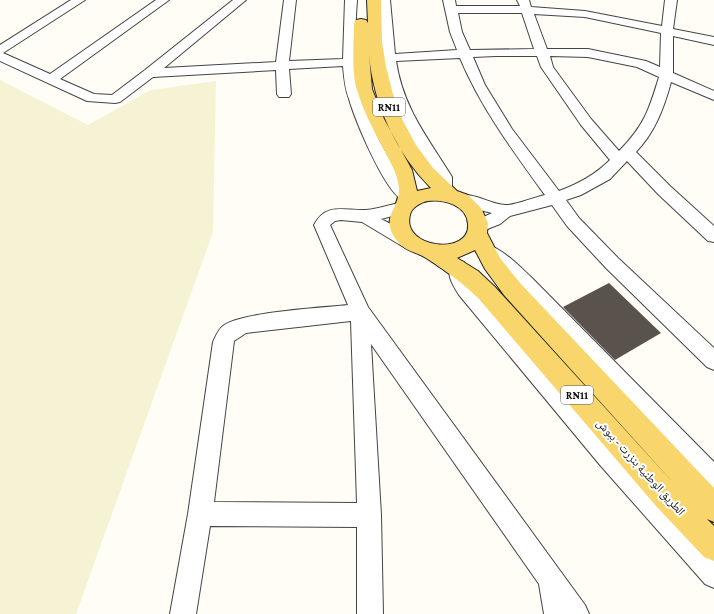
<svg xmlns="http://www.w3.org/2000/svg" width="714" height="614" font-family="'Crimson Pro','Noto Naskh Arabic',serif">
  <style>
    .farmland { fill: #f6f3d4 }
    .building { fill: #5a524d }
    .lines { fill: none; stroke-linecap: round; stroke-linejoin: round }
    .minor-casing { stroke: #444; stroke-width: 2 }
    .major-casing { stroke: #222; stroke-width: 2 }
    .minor { fill: #fff; fill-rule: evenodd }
    .major { fill: #f9d66b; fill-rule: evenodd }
    .labels { text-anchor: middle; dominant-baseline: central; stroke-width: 4; stroke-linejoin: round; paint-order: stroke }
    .shield { fill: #fff; stroke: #585858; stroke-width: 1 }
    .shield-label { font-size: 11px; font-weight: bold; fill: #111 }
    .street-label { font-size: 12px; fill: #111; stroke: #fff }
  </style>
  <rect width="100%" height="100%" fill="#fffdf5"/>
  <path class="farmland" d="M0,80L88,125L151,90L216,81L213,232L76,614H0Z"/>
  <path class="building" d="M609,283L661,333L615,360L563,307Z"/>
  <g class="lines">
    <defs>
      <g id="minor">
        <path d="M71,0H85L3,53L50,74L156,0H169L60,79L94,94L112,95L145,70L233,0H246L164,68L276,62L284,0H296L289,61L343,59L345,0H357C355,29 353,59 359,88C366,116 380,144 395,168C400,178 409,185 415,195L413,199C409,200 405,201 401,199C383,187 355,120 349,99C345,89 344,78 343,66L289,69L291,94L289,97H279L277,94L276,70L153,77L120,102L115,103L87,101L0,61V45Z"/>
        <path d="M378,0H390L395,54L457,50L450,32L443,0H455L456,6H520L517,0H529L531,7L585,11L662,26L665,0H677L673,29L714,37V45L673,36V73L714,91V100L671,82C664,108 655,132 636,152L670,186L714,226V242L708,241L658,194L627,161L610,179L581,195L566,200L579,218L618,258L714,348V370L707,367L606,268L567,226L552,205L510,216L500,224L485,230L479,232L473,230L471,226L473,222L492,213L455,204L453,200L455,196C473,191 488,204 505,205C513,206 535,197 545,195C513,151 481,108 460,58L396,61C403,108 428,138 452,177V189L450,193L444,195L438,193L436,189V177C416,147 394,115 386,80C380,54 380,26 378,0ZM458,13H522L534,49L470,50L462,32ZM534,14L585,17L661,33L660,67L646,61L588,49H547ZM496,56H537L541,67L581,125L610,160C595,175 578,184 559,191L512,129L485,85L473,57ZM550,56L588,57L637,67L659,77C649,110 644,126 619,151L591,119L553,67Z"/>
        <path d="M402,202L408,204L410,208L408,212L381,219L414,236L417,241L414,246L408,247L402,246L362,222L341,220L335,221L330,225L368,307L585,605L589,614H544L539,584L371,344L381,515L383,614H357V527L210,526L196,614H170L188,514L213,342C216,336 218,330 223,326C241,312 321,308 348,305L314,225C326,202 344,211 366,210C377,209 390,205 402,202ZM351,321L357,503L214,502L234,341L246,333Z"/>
        <path d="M486,244C504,250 518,265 531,277L714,462V491L706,487L519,287L494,265L480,256L477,251L480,246Z"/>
        <path d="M458,260L464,262C468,270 468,277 473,285L616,449L714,556V588L705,584L600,465L459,295C453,285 445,274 452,262Z"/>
      </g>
      <path id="major" d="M367,0H381L382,42L386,67L393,94L403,121L416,145L433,168L457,191L468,195L481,208L488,223L487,233L500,258L520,283L714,488V522L707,519L714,526V561L704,557L656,506L479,299C463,283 446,271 426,258C417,252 406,252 398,242C378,217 400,210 399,188C398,174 389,160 383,148C373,129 363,110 357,90C351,71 354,43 354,23L356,20L361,19L366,20L368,23ZM369,54C373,103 396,153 431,188L417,191L412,170L384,119L372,89ZM428,201C444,199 467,205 468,224C471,256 401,249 410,215C411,208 421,202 428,201ZM475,250L485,269L504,295L678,488L495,287L478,271L457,258Z"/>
    </defs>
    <use href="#minor" class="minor-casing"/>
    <use href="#major" class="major-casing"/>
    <use href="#minor" class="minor"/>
    <use href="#major" class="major"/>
  </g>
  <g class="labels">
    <g class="shield">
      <rect x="373" y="98" width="32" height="18" rx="3"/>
      <rect x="561" y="386" width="32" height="18" rx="3"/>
    </g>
    <g class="shield-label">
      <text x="389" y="107">RN11</text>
      <text x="577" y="395">RN11</text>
    </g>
    <g class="street-label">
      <text transform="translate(641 467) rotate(48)">الطريق الوطنية بنزرت - ببوش</text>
    </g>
  </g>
</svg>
